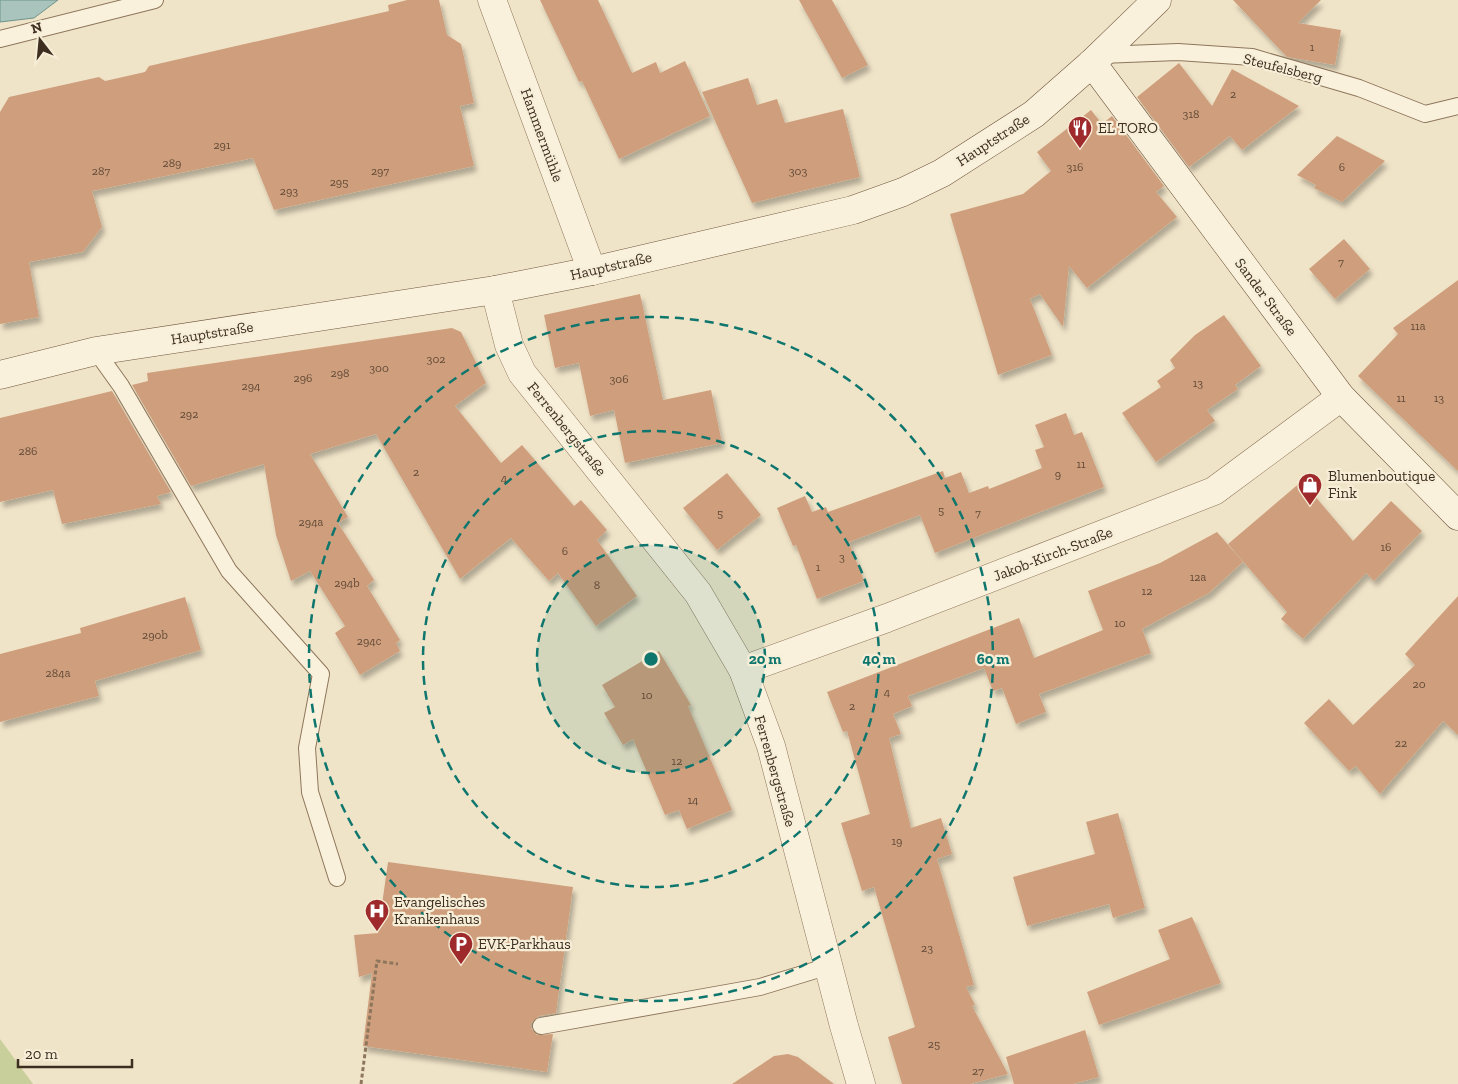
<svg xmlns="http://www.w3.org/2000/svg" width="1458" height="1084" font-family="'Zilla Slab',serif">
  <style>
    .green { fill: #c9cf9b }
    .water { fill: #a9c4bc; stroke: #6f938a }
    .building { fill: #cf9f7d; filter: url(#shadow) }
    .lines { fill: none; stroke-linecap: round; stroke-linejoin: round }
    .service-casing { stroke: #8d765c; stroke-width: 18 }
    .minor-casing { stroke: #8d765c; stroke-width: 29 }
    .secondary-casing { stroke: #6f573f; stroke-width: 29 }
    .path { stroke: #8d765c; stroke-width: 3; stroke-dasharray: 4 2.5; stroke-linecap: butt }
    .service { stroke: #faf1dc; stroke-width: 16 }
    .minor { stroke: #faf1dc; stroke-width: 28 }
    .secondary { stroke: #faf1dc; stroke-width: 28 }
    .ring { fill: none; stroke: #0f766e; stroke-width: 2.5; stroke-dasharray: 9 6 }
    .labels { text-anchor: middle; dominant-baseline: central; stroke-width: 4.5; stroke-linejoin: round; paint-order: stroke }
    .number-label { font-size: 12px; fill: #624a37 }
    .street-label { font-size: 15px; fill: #3d2e20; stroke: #f7eed8 }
    .poi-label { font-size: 15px; fill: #3d2e20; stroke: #f7eed8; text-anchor: start }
    .centre { fill: #0f766e; stroke: #f7eed8; stroke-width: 2.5 }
    .ring-label { font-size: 15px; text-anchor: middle; font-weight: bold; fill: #0f766e; stroke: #f7eed8; stroke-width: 4.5; stroke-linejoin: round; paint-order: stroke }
  </style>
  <defs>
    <filter id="shadow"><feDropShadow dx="3" dy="5.5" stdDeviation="2.5" flood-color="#0004"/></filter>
  </defs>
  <rect width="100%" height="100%" fill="#f0e4c8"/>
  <path class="green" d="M0,1039L33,1084H0Z"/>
  <path class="water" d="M0,0H58L34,18L0,22Z"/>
  <g class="building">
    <path d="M407,0H439L447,35L461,44L474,103L460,106L474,166L274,210L253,158L92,191L102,227L83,252L29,262L39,317L0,324V112L9,97L99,77L105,81L145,72L149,66L389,11L388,5Z"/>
    <path d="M540,0H598L632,73L656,62L660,73L685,61L710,116L619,159L582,81L579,82Z"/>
    <path d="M799,0H832L868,65L842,78Z"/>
    <path d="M1233,0H1321L1298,23L1341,30L1335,65L1287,57Z"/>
    <path d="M1179,63L1212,106L1232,69L1299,106L1242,150L1230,136L1189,167L1137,97Z"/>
    <path d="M748,78L757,105L777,99L785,123L843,109L860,177L752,203L702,92Z"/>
    <path d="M1091,110L1102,124L1112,116L1164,186L1156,192L1177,217L1087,288L1069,266L1063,327L1040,294L1030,299L1052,355L998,375L950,214L1023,194L1051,171L1037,152Z"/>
    <path d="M1337,136L1385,161L1342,202L1314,188L1316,185L1297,175Z"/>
    <path d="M1344,239L1370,269L1335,299L1309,269Z"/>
    <path d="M1458,280V471L1358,376L1398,334L1393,328Z"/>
    <path d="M640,294L663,400L711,390L722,443L625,463L614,410L590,416L579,363L555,368L544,315Z"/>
    <path d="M1224,315L1261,366L1235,385L1238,389L1207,410L1215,421L1156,462L1122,413L1161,387L1157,381L1175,368L1170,360L1195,335Z"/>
    <path d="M452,328L461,332L486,383L455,406L501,463L522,445L574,506L581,500L607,530L597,540L637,596L596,626L558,573L549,581L511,538L460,579L376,434L310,454L348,517L338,523L374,580L367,586L400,640L396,643L400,651L360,675L335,633L345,626L310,571L291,581L276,535L264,464L191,486L132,385L148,381L147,373Z"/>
    <path d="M112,391L171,492L157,496L161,504L62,524L53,490L0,502V418Z"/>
    <path d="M1066,413L1074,435L1082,432L1104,487L935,553L920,515L849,542L864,581L817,599L796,545L793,546L777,508L805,496L812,512L826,507L828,512L943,471L945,478L961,472L969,493L988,486L989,489L1042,468L1035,450L1044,447L1035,425Z"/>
    <path d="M727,473L761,515L717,550L683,508Z"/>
    <path d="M1302,481L1353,541L1391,501L1422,531L1374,581L1366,573L1303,639L1281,619L1287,612L1228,544Z"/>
    <path d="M1217,532L1243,562L1209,593L1142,629L1151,653L1039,694L1046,712L1016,724L1002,688L993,691L984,668L908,696L912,706L893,714L901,734L889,738L911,828L941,818L952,854L937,859L974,985L966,987L975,1005L972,1006L1008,1074L970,1084H902L888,1037L915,1027L874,887L862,891L841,823L870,814L847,731L843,732L827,692L1019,618L1034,658L1103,630L1088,591L1160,563Z"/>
    <path d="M1458,596V735L1443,721L1380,794L1356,766L1349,771L1304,723L1329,699L1353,725L1415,665L1405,654Z"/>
    <path d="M185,597L201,650L95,681L99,696L0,722V654L81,633L80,628Z"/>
    <path d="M659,651L691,705L688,706L732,810L687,829L679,810L665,815L633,739L623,745L604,713L615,707L602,685Z"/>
    <path d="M1118,813L1145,908L1113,918L1109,904L1027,926L1013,877L1095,854L1086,822Z"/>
    <path d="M388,862L573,887L556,1013L539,1016L531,1023V1028L537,1035L553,1034L547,1072L363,1046L372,973L359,977L354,935L378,933Z"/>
    <path d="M1192,917L1221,983L1099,1025L1087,992L1170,959L1158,930Z"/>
    <path d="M1085,1030L1099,1077L1073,1084H1014L1006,1057Z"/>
    <path d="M788,1054L798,1057L834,1084H732L774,1056Z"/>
  </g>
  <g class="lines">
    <defs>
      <g id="service">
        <path d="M0,39L155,0"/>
        <path d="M1101,55L1178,52L1252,57L1359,88L1425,114L1458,106"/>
        <path d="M96,351L121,386L229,571L321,674L307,748L310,792L337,878"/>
        <path d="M541,1026L760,987L829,966"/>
      </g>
      <g id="minor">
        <path d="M492,0L592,271"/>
        <path d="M495,290L509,345L522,373L698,593L743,670L771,746L844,1026L861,1084"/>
        <path d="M743,670L887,618L1214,491L1341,397"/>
      </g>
      <g id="secondary">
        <path d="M1092,63L1341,397L1458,516"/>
        <path d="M0,375L96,351L495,290L592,271L853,210L903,192L942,173L1034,114L1092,63L1157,0"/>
      </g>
    </defs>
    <use href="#service" class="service-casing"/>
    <use href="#minor" class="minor-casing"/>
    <use href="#secondary" class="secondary-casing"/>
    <path class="path" d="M361,1084L377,961L398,964"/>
    <use href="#service" class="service"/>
    <use href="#minor" class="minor"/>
    <use href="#secondary" class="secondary"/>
  </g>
  <circle cx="651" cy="659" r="114" fill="#0f766e" fill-opacity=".12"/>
  <g class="ring">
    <circle cx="651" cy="659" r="114"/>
    <circle cx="651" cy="659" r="228"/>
    <circle cx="651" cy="659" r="342"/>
  </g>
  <defs>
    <symbol id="restaurant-pin" viewBox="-11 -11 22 30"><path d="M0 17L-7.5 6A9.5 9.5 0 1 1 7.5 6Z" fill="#9e2a2b" stroke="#f7eed8"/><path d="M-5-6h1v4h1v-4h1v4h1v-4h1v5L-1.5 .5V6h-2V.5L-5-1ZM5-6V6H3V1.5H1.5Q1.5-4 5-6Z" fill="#fff"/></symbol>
    <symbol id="shop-pin" viewBox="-11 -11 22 30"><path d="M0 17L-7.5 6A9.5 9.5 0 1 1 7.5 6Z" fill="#9e2a2b" stroke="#f7eed8"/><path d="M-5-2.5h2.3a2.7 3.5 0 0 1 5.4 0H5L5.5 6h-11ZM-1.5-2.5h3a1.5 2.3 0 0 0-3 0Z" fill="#fff"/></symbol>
    <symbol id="hospital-pin" viewBox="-11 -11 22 30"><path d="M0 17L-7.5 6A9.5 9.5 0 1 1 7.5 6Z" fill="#9e2a2b" stroke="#f7eed8"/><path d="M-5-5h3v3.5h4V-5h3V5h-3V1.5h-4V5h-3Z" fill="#fff"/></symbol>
    <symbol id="parking-pin" viewBox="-11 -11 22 30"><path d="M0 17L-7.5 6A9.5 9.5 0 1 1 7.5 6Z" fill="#9e2a2b" stroke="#f7eed8"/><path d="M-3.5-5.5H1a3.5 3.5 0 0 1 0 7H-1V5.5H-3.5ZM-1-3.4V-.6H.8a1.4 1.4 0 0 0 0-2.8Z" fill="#fff"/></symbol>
  </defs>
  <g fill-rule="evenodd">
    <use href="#restaurant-pin" x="1066" y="114" width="28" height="38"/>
    <use href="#shop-pin" x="1296" y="471" width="28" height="38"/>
    <use href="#hospital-pin" x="363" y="897" width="28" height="38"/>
    <use href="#parking-pin" x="447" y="930" width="28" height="38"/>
  </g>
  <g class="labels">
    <g class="number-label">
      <text x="1312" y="47">1</text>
      <text x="1233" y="94">2</text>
      <text x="1191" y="114">318</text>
      <text x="222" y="145">291</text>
      <text x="172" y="163">289</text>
      <text x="1075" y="167">316</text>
      <text x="1342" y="167">6</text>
      <text x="101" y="171">287</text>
      <text x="380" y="171">297</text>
      <text x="798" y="171">303</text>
      <text x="339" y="182">295</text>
      <text x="289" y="191">293</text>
      <text x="1341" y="262">7</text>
      <text x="1418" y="326">11a</text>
      <text x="436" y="359">302</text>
      <text x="379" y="368">300</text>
      <text x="340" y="373">298</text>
      <text x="303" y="378">296</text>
      <text x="619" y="379">306</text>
      <text x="1198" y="383">13</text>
      <text x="251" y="386">294</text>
      <text x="1401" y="398">11</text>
      <text x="1439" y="398">13</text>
      <text x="189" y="414">292</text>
      <text x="28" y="451">286</text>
      <text x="1081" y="464">11</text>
      <text x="416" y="472">2</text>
      <text x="1058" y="474">9</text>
      <text x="504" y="478">4</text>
      <text x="941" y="510">5</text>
      <text x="720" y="513">5</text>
      <text x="978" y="513">7</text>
      <text x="311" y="522">294a</text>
      <text x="1386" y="547">16</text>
      <text x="565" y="551">6</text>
      <text x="842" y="557">3</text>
      <text x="818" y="567">1</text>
      <text x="1198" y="577">12a</text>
      <text x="347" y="583">294b</text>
      <text x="597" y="585">8</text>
      <text x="1147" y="591">12</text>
      <text x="1120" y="623">10</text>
      <text x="155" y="635">290b</text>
      <text x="369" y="641">294c</text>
      <text x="58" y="673">284a</text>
      <text x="1419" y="684">20</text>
      <text x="887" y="692">4</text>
      <text x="647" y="695">10</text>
      <text x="852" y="706">2</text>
      <text x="1401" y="743">22</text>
      <text x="677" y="761">12</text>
      <text x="693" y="800">14</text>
      <text x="897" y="841">19</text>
      <text x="927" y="948">23</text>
      <text x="934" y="1044">25</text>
      <text x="978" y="1071">27</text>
    </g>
    <g class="street-label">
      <text transform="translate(1283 68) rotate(14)">Steufelsberg</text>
      <text transform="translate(542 135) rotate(70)">Hammermühle</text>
      <text transform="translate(993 140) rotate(-33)">Hauptstraße</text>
      <text transform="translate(611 266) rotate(-13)">Hauptstraße</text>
      <text transform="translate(1266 297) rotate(53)">Sander Straße</text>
      <text transform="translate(212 333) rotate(-9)">Hauptstraße</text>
      <text transform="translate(567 429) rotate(51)">Ferrenbergstraße</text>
      <text transform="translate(1053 554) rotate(-21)">Jakob-Kirch-Straße</text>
      <text transform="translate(775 771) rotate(74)">Ferrenbergstraße</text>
    </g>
    <g class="poi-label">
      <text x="1098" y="128">EL TORO</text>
      <text x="1328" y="476">Blumenboutique<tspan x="1328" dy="17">Fink</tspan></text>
      <text x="394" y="902">Evangelisches<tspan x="394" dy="17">Krankenhaus</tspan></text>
      <text x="478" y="944">EVK-Parkhaus</text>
    </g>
  </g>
  <circle cx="651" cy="659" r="8" class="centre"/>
  <g class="ring-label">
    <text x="765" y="664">20 m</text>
    <text x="879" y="664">40 m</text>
    <text x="993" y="664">60 m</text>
  </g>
  <g transform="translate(40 40) rotate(344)" stroke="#f7eed8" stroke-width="4" paint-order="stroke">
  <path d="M0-4L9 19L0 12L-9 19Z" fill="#3d2e20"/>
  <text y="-8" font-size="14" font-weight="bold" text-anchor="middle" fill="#3d2e20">N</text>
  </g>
  <path d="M18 1059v8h114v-8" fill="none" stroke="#3d2e20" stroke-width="2.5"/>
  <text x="25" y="1059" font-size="15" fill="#3d2e20" stroke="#f7eed8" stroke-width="4" paint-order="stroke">20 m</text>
</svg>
